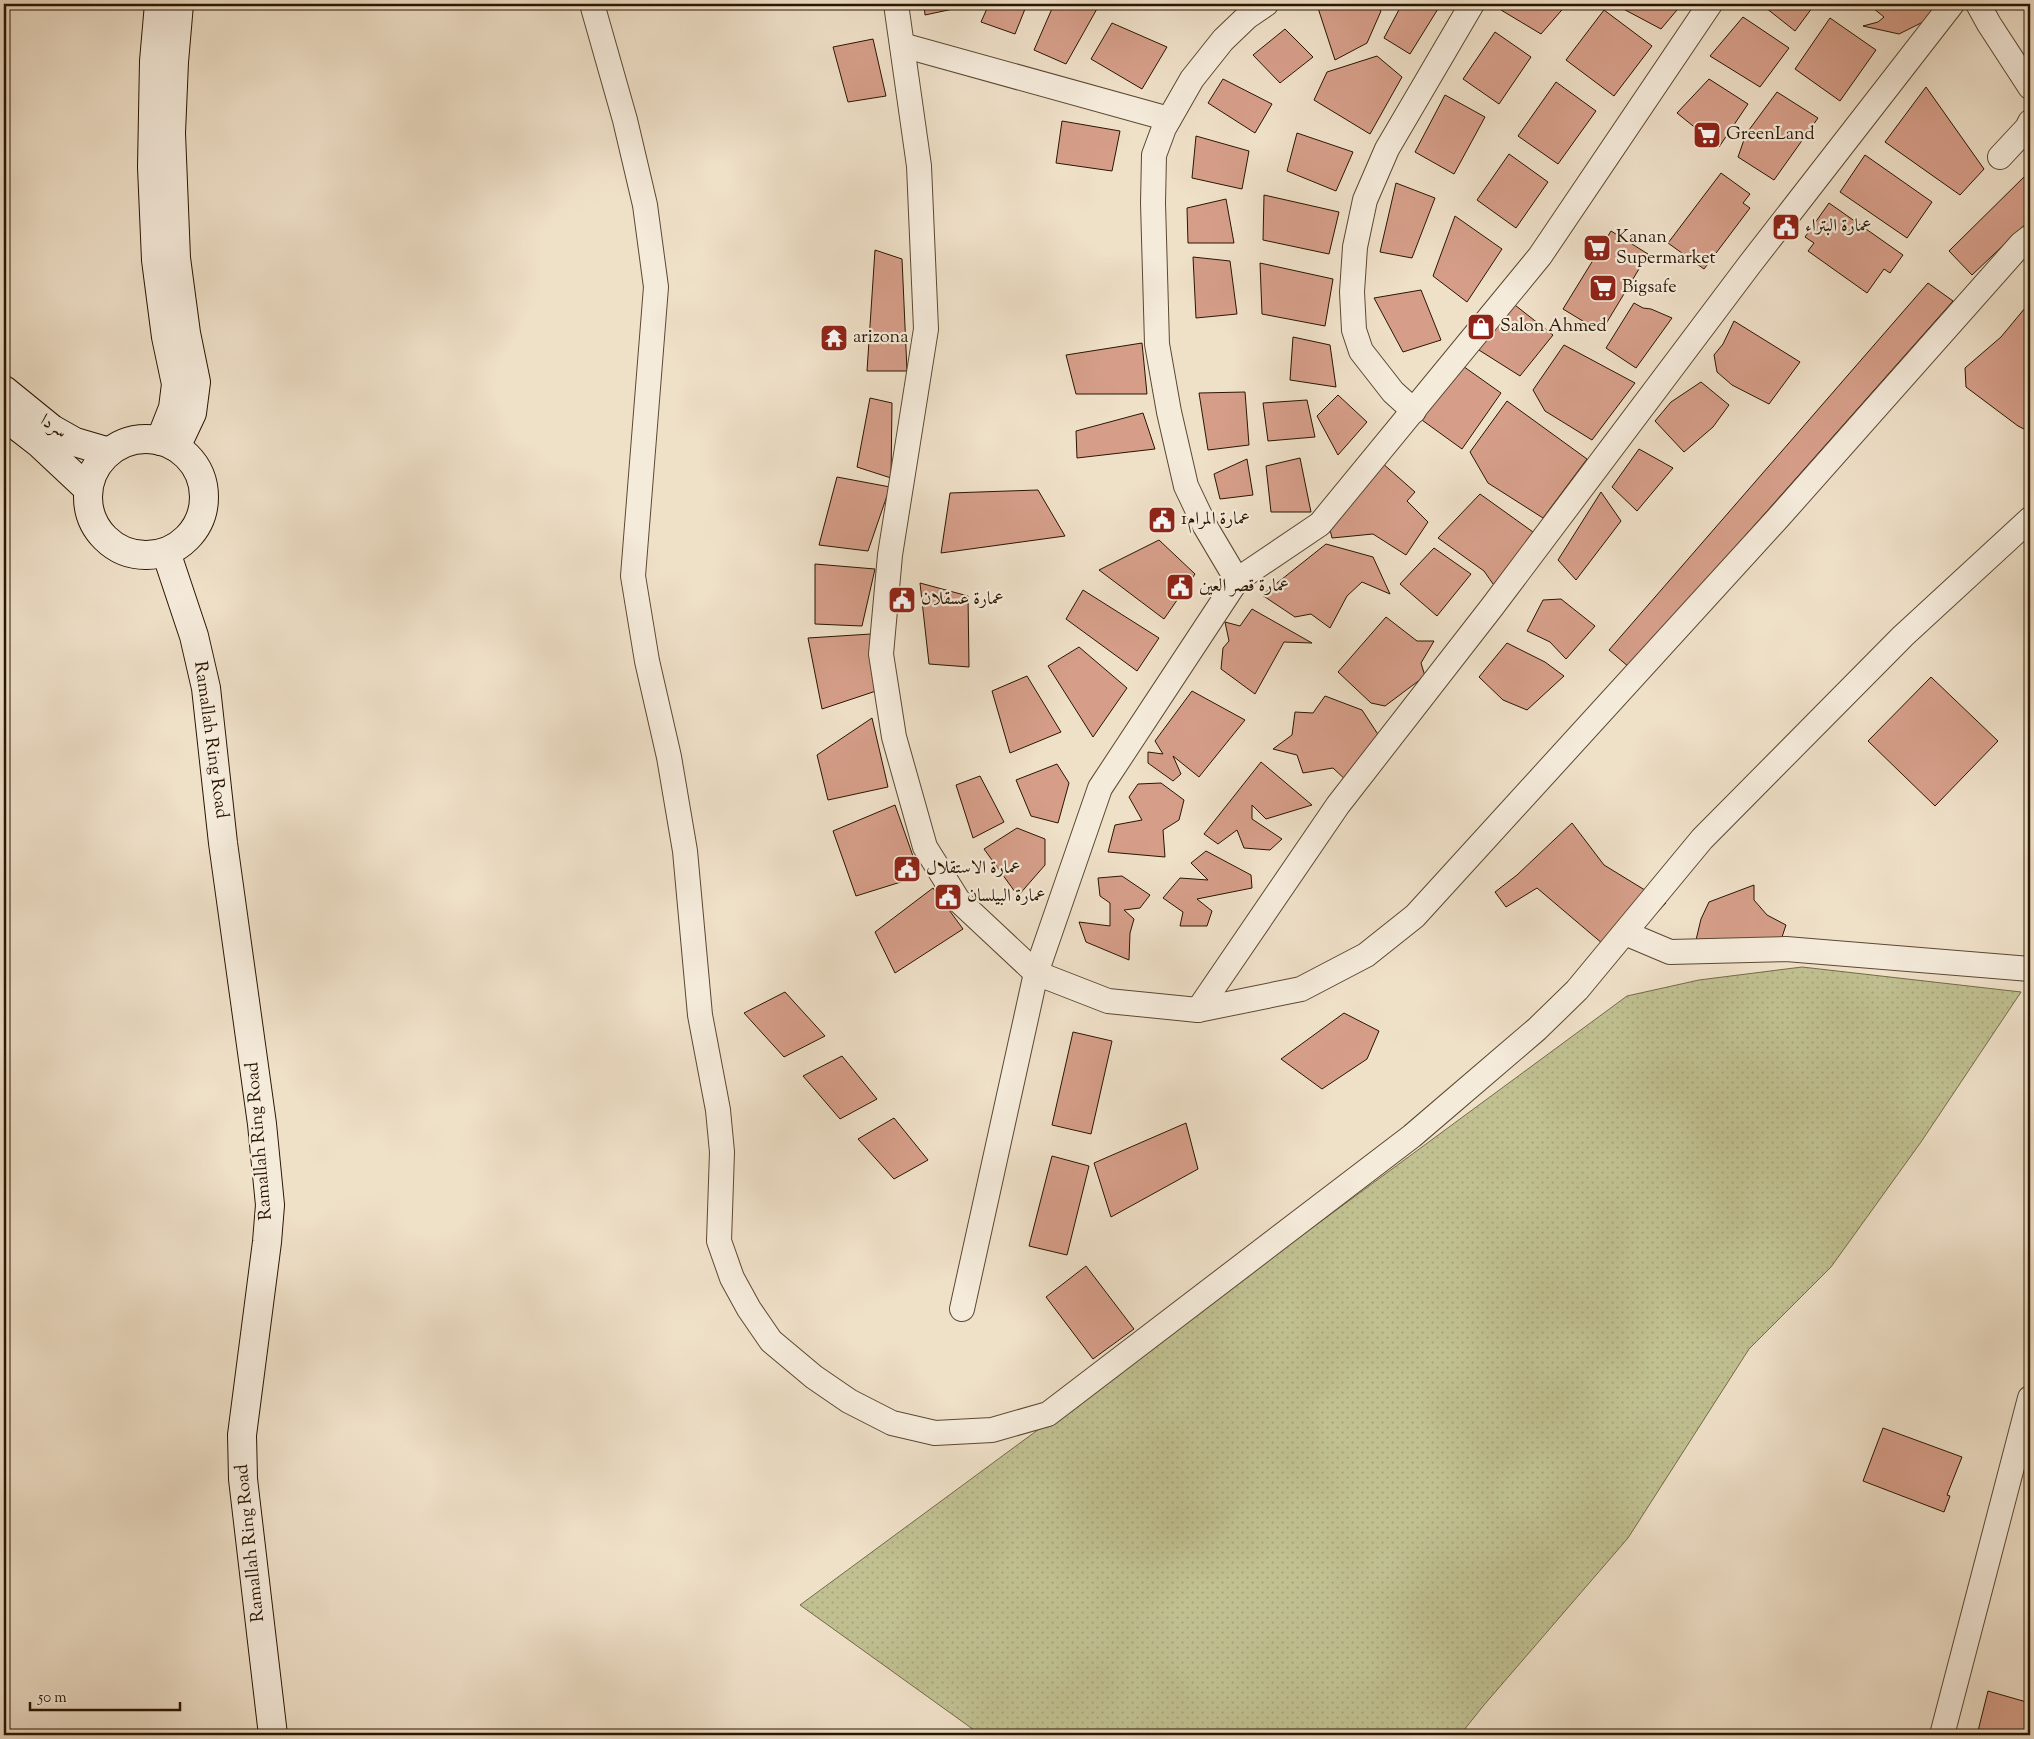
<svg xmlns="http://www.w3.org/2000/svg" width="2034" height="1739" font-family="'Sorts Mill Goudy',Amiri,serif">
  <style>
    .grass { fill: url(#grass-dots); stroke: #756b48 }
    .building { fill: #d69e89; stroke: #2a1600 }
    .lines { fill: none; stroke-linecap: round; stroke-linejoin: round }
    .street-casing { stroke: #5b4832; stroke-width: 26 }
    .secondary-casing { stroke: #2a1600; stroke-width: 30 }
    .street { stroke: #f5ebdb; stroke-width: 24 }
    .secondary { stroke: #f5ebdb; stroke-width: 28 }
    .labels { text-anchor: middle; dominant-baseline: central; stroke-width: 4.5; stroke-linejoin: round; paint-order: stroke }
    .poi-label { font-size: 18px; fill: #2a1600; stroke: #f5ebdb; text-anchor: start }
    .street-label { font-size: 18px; fill: #2a1600; stroke: #f5ebdb }
  </style>
  <defs>
    <pattern id="grass-dots" width="8" height="8" patternUnits="userSpaceOnUse" patternTransform="scale(1.25)"><rect width="8" height="8" fill="#c0c091"/><path d="M2 2h.1M6 6h.1" fill="none" stroke="#a5a47b" stroke-width="1.8" stroke-linecap="round"/></pattern>
  </defs>
  <rect width="100%" height="100%" fill="#efe0c8"/>
  <filter id="stains"><feTurbulence type="fractalNoise" baseFrequency=".004" numOctaves="4"/><feColorMatrix values="0 0 0 0 .2 0 0 0 0 .09 0 0 0 0 .02 0 0 0 .5 -.17"/></filter>
  <radialGradient id="worn" r=".72"><stop offset=".6" stop-color="#630" stop-opacity="0"/><stop offset="1" stop-color="#630" stop-opacity=".3"/></radialGradient>
  <path class="grass" d="M1802,967L2021,992L1921,1142L1831,1267L1749,1349L1628,1538L1484,1705L1460,1735H981L800,1605L1627,996L1699,980Z"/>
  <g class="building">
    <path d="M924,4H967V6L925,15Z"/>
    <path d="M989,4H1027L1015,34L981,22Z"/>
    <path d="M1054,4H1092L1098,7L1066,64L1034,50Z"/>
    <path d="M1353,4H1373L1381,11L1367,43L1335,60L1318,8Z"/>
    <path d="M1402,4H1441L1410,54L1384,38Z"/>
    <path d="M1505,4H1567L1541,34L1501,10Z"/>
    <path d="M1614,4H1682L1661,29Z"/>
    <path d="M1761,4H1815L1795,31Z"/>
    <path d="M1868,4H1938L1931,18L1899,34L1863,26L1878,22L1884,17Z"/>
    <path d="M1604,10L1652,46L1614,96L1566,60Z"/>
    <path d="M1743,17L1789,48L1760,87L1710,56Z"/>
    <path d="M1830,18L1876,50L1840,101L1795,69Z"/>
    <path d="M1112,23L1167,47L1142,89L1091,59Z"/>
    <path d="M1285,29L1313,57L1280,83L1253,55Z"/>
    <path d="M1495,32L1531,57L1499,104L1463,79Z"/>
    <path d="M873,39L886,96L848,102L833,47Z"/>
    <path d="M1377,56L1402,77L1370,134L1314,100L1327,72Z"/>
    <path d="M1223,79L1272,104L1255,133L1208,103Z"/>
    <path d="M1709,79L1748,104L1719,147L1677,113Z"/>
    <path d="M1556,82L1596,111L1558,164L1518,136Z"/>
    <path d="M1926,87L1984,169L1960,195L1885,142Z"/>
    <path d="M1777,92L1818,118L1774,180L1738,157L1746,134Z"/>
    <path d="M1445,95L1485,117L1454,174L1415,152Z"/>
    <path d="M1062,121L1120,131L1112,171L1056,163Z"/>
    <path d="M1297,133L1353,152L1336,191L1287,171Z"/>
    <path d="M1196,136L1249,151L1242,189L1192,178Z"/>
    <path d="M1509,154L1548,182L1516,228L1477,200Z"/>
    <path d="M1865,155L1932,202L1907,238L1840,192Z"/>
    <path d="M2030,171V220L1972,275L1949,251Z"/>
    <path d="M1721,173L1750,194L1743,203L1750,208L1704,269L1668,243Z"/>
    <path d="M1396,183L1435,198L1412,258L1380,252Z"/>
    <path d="M1264,195L1339,212L1329,254L1263,240Z"/>
    <path d="M1226,199L1234,243H1188L1187,208Z"/>
    <path d="M1829,203L1903,255L1890,273L1884,269L1867,293L1808,251L1814,243L1805,237Z"/>
    <path d="M1455,216L1502,249L1467,302L1433,276Z"/>
    <path d="M1611,231L1648,254L1601,332L1563,309Z"/>
    <path d="M875,250L902,259L907,371H867Z"/>
    <path d="M1193,257L1230,261L1237,314L1196,318Z"/>
    <path d="M1260,263L1333,279L1325,326L1262,314Z"/>
    <path d="M1928,283L1953,301L1629,667L1609,650Z"/>
    <path d="M1421,290L1441,340L1403,352L1374,298Z"/>
    <path d="M1506,298L1553,335L1520,376L1471,345Z"/>
    <path d="M2030,302V432L2018,426L1966,387L1965,368L2001,337Z"/>
    <path d="M1634,303L1643,308L1651,309L1672,318L1636,368L1606,348Z"/>
    <path d="M1734,321L1800,362L1769,404L1732,385L1717,372L1714,355L1723,344Z"/>
    <path d="M1293,337L1330,345L1336,387L1290,380Z"/>
    <path d="M1142,343L1147,394H1076L1066,355Z"/>
    <path d="M1564,345L1635,383L1592,440L1545,411L1533,390Z"/>
    <path d="M1460,364L1501,393L1462,449L1415,415Z"/>
    <path d="M1701,382L1729,405L1713,427L1684,452L1655,421L1671,402Z"/>
    <path d="M1245,392L1249,445L1208,450L1199,393Z"/>
    <path d="M1338,395L1367,422L1338,455L1317,416Z"/>
    <path d="M870,398L892,403L891,478L857,467Z"/>
    <path d="M1307,400L1315,437L1268,441L1263,403Z"/>
    <path d="M1507,401L1587,459L1543,518L1488,483L1470,452Z"/>
    <path d="M1143,413L1155,449L1077,458L1076,431Z"/>
    <path d="M1639,449L1673,468L1637,511L1612,487Z"/>
    <path d="M1300,458L1311,512H1271L1266,466Z"/>
    <path d="M1247,459L1253,495L1220,499L1214,474Z"/>
    <path d="M1381,462L1415,492L1407,501L1428,522L1406,555L1373,534L1332,538L1328,521Z"/>
    <path d="M837,477L890,487L868,551L819,545Z"/>
    <path d="M1038,490L1065,536L941,553L950,493Z"/>
    <path d="M1601,492L1621,521L1576,580L1558,560Z"/>
    <path d="M1480,494L1533,532L1498,591L1484,571L1438,538Z"/>
    <path d="M1159,540L1195,574L1164,619L1099,570Z"/>
    <path d="M1326,544L1373,557L1390,594L1362,582L1347,596L1330,628L1311,614L1295,617L1262,595Z"/>
    <path d="M1434,548L1471,574L1437,616L1400,584Z"/>
    <path d="M815,564L875,569L862,626L815,624Z"/>
    <path d="M920,583L968,596L969,667L929,664Z"/>
    <path d="M1083,590L1159,638L1137,671L1066,619Z"/>
    <path d="M1561,599L1595,626L1566,659L1550,642L1527,631L1543,600Z"/>
    <path d="M1252,609L1312,643L1284,642L1255,694L1221,669L1223,648L1229,641L1225,622L1240,626Z"/>
    <path d="M1386,617L1417,641H1434L1421,663L1425,676L1385,706L1371,703L1338,672Z"/>
    <path d="M871,634L876,691L822,709L808,638Z"/>
    <path d="M1507,643L1545,662L1564,676L1527,710L1503,700L1479,677Z"/>
    <path d="M1079,647L1127,688L1093,737L1048,666Z"/>
    <path d="M1027,676L1061,732L1010,753L992,691Z"/>
    <path d="M1931,677L1998,741L1935,806L1868,741Z"/>
    <path d="M1192,691L1245,720L1199,777L1173,756L1181,774L1173,781L1148,763V752L1163,754L1155,741Z"/>
    <path d="M1325,696L1362,710L1385,745L1348,782L1333,768L1303,773L1297,755L1273,749L1292,735L1295,712L1313,713Z"/>
    <path d="M872,718L888,787L828,800L817,755Z"/>
    <path d="M1261,762L1312,805L1266,819L1252,805V819L1282,839L1270,850L1244,848L1237,830L1218,844L1204,834Z"/>
    <path d="M1057,764L1069,783L1058,823L1031,816L1016,780Z"/>
    <path d="M980,776L1004,822L973,838L956,785Z"/>
    <path d="M1161,783L1184,800L1179,820L1163,830L1165,857L1108,852L1115,825L1142,820L1129,797L1138,784Z"/>
    <path d="M895,805L920,876L856,896L833,831Z"/>
    <path d="M1572,823L1604,865L1666,903L1616,955L1537,888L1506,907L1495,892L1517,875Z"/>
    <path d="M1017,828L1045,839V865L1018,896L984,849Z"/>
    <path d="M1206,851L1251,875L1252,888L1197,899L1212,911L1207,926H1180L1183,912L1163,898L1180,878L1208,880L1191,863Z"/>
    <path d="M1122,876L1150,895L1140,908L1124,910L1134,919L1130,933L1129,960L1086,942L1079,922L1110,926V903L1100,896L1098,878Z"/>
    <path d="M1754,885V900L1767,915L1786,925L1780,943L1696,940L1701,919L1709,902Z"/>
    <path d="M933,888L963,929L895,973L875,932Z"/>
    <path d="M785,992L825,1036L784,1057L744,1013Z"/>
    <path d="M1344,1013L1379,1031L1367,1059L1322,1089L1281,1059Z"/>
    <path d="M1073,1032L1112,1041L1091,1134L1052,1125Z"/>
    <path d="M842,1056L877,1099L840,1119L803,1076Z"/>
    <path d="M894,1118L928,1160L894,1179L858,1139Z"/>
    <path d="M1186,1123L1198,1169L1111,1217L1094,1163Z"/>
    <path d="M1052,1156L1089,1166L1067,1255L1029,1246Z"/>
    <path d="M1086,1266L1134,1329L1093,1359L1046,1297Z"/>
    <path d="M1883,1428L1962,1457L1947,1495L1950,1496L1944,1512L1863,1481Z"/>
    <path d="M1988,1691L2030,1703V1735H1977Z"/>
  </g>
  <g class="lines">
    <defs>
      <g id="street">
        <path d="M592,4L625,120L645,205L656,287L633,576L647,661L669,757L685,851L700,1015L718,1110L722,1152L719,1241L732,1278L749,1309L771,1341L814,1377L849,1401L892,1423L935,1433L992,1430L1048,1414L1412,1136L1537,1029L1577,990L1702,839L1903,636L2030,519"/>
        <path d="M896,4L919,166L926,329L890,555L881,654L894,737L925,847L958,900L1036,973L1108,1001L1198,1010L1338,805L1492,607L1750,264L1952,4"/>
        <path d="M1978,4L1989,24L2030,87"/>
        <path d="M902,45L1169,119"/>
        <path d="M2000,157L2027,128L2030,122"/>
        <path d="M1414,411L1393,392L1361,351L1354,330L1352,292L1355,247L1365,200L1387,149L1472,4"/>
        <path d="M1237,580L1205,526L1186,486L1169,412L1157,344L1153,203L1154,155L1164,128L1192,79L1223,40L1247,17L1266,4"/>
        <path d="M1625,933L1670,952L1786,949L2030,969"/>
        <path d="M1198,1010L1301,989L1366,955L1415,916L1778,518L2021,244L2030,237"/>
        <path d="M962,1309L1036,973L1100,788L1237,580L1320,524L1540,256L1710,4"/>
        <path d="M1942,1735L2030,1398"/>
      </g>
      <g id="secondary">
        <path d="M159,4L154,61L152,167L156,260L166,337L176,384L173,408L160,441"/>
        <path d="M4,390L52,429L75,442L109,452"/>
        <path d="M4,416L40,444L88,489"/>
        <circle cx="146" cy="497" r="58"/>
        <path d="M176,447L192,413L196,382L186,333L176,258L171,133L174,62L179,4"/>
        <path d="M166,552L194,636L206,688L223,843L262,1124L270,1205L267,1242L242,1435L243,1479L273,1735"/>
      </g>
    </defs>
    <use href="#street" class="street-casing"/>
    <use href="#secondary" class="secondary-casing"/>
    <use href="#street" class="street"/>
    <use href="#secondary" class="secondary"/>
  </g>
  <defs>
    <symbol id="supermarket-square" viewBox="-11 -11 22 22"><rect x="-9" y="-9" width="18" height="18" rx="4" fill="#8f2418" stroke="#f5ebdb"/><path d="M-6-5.5h2.5l.6 2H6L4.5 2H-2.5L-4.4-4H-6ZM-1.5 3.2a1.3 1.3 0 1 0 .1 0ZM3 3.2a1.3 1.3 0 1 0 .1 0Z" fill="#fff"/></symbol>
    <symbol id="civic-square" viewBox="-11 -11 22 22"><rect x="-9" y="-9" width="18" height="18" rx="4" fill="#8f2418" stroke="#f5ebdb"/><path d="M-.6-6.5H3V-4.5H.6V-3L4-1V1h2V6H-6V1h2V-1L-.6-3ZM-1.2 2.5V6h2.4V2.5Z" fill="#fff"/></symbol>
    <symbol id="shop-square" viewBox="-11 -11 22 22"><rect x="-9" y="-9" width="18" height="18" rx="4" fill="#8f2418" stroke="#f5ebdb"/><path d="M-5-2.5h2.3a2.7 3.5 0 0 1 5.4 0H5L5.5 6h-11ZM-1.5-2.5h3a1.5 2.3 0 0 0-3 0Z" fill="#fff"/></symbol>
    <symbol id="temple-square" viewBox="-11 -11 22 22"><rect x="-9" y="-9" width="18" height="18" rx="4" fill="#8f2418" stroke="#f5ebdb"/><path d="M0-6L5-2H3V0L6.5 2.5H4V6H1.5V3h-3V6H-4V2.5H-6.5L-3 0V-2H-5Z" fill="#fff"/></symbol>
  </defs>
  <g fill-rule="evenodd">
    <use href="#supermarket-square" x="1691" y="119" width="32" height="32"/>
    <use href="#civic-square" x="1770" y="211" width="32" height="32"/>
    <use href="#supermarket-square" x="1581" y="232" width="32" height="32"/>
    <use href="#supermarket-square" x="1587" y="272" width="32" height="32"/>
    <use href="#shop-square" x="1465" y="311" width="32" height="32"/>
    <use href="#temple-square" x="818" y="322" width="32" height="32"/>
    <use href="#civic-square" x="1146" y="504" width="32" height="32"/>
    <use href="#civic-square" x="1164" y="571" width="32" height="32"/>
    <use href="#civic-square" x="886" y="584" width="32" height="32"/>
    <use href="#civic-square" x="891" y="853" width="32" height="32"/>
    <use href="#civic-square" x="932" y="881" width="32" height="32"/>
  </g>
  <g class="labels">
    <g class="poi-label">
      <text x="1726" y="135">GreenLand</text>
      <text x="1805" y="227">عمارة البتراء</text>
      <text x="1616" y="238">Kanan<tspan x="1616" dy="21">Supermarket</tspan></text>
      <text x="1622" y="288">Bigsafe</text>
      <text x="1500" y="327">Salon Ahmed</text>
      <text x="853" y="338">arizona</text>
      <text x="1181" y="520">عمارة المرام1</text>
      <text x="1199" y="587">عمارة قصر العين</text>
      <text x="921" y="600">عمارة عسقلان</text>
      <text x="926" y="869">عمارة الاستقلال</text>
      <text x="967" y="897">عمارة البيلسان</text>
    </g>
    <g class="street-label">
      <text transform="translate(53 427) rotate(34)">سردا</text>
      <text transform="translate(210 740) rotate(82)">Ramallah Ring Road</text>
      <text transform="translate(260 1141) rotate(-95)">Ramallah Ring Road</text>
      <text transform="translate(251 1543) rotate(-96)">Ramallah Ring Road</text>
    </g>
  </g>
  <rect width="2034" height="1739" fill="none" stroke="#efe0c8" stroke-width="20"/>
  <rect x="5" y="5" width="2024" height="1729" fill="none" stroke="#2a1600" stroke-width="2.5"/>
  <rect x="10" y="10" width="2014" height="1719" fill="none" stroke="#2a1600"/>
  <path d="M30 1702v8h150v-8" fill="none" stroke="#2a1600" stroke-width="2.5"/>
  <text x="38" y="1702" font-size="15" fill="#2a1600" stroke="#f5ebdb" stroke-width="4" paint-order="stroke">50 m</text>
  <rect width="100%" height="100%" filter="url(#stains)"/>
  <rect width="100%" height="100%" fill="url(#worn)"/>
</svg>
